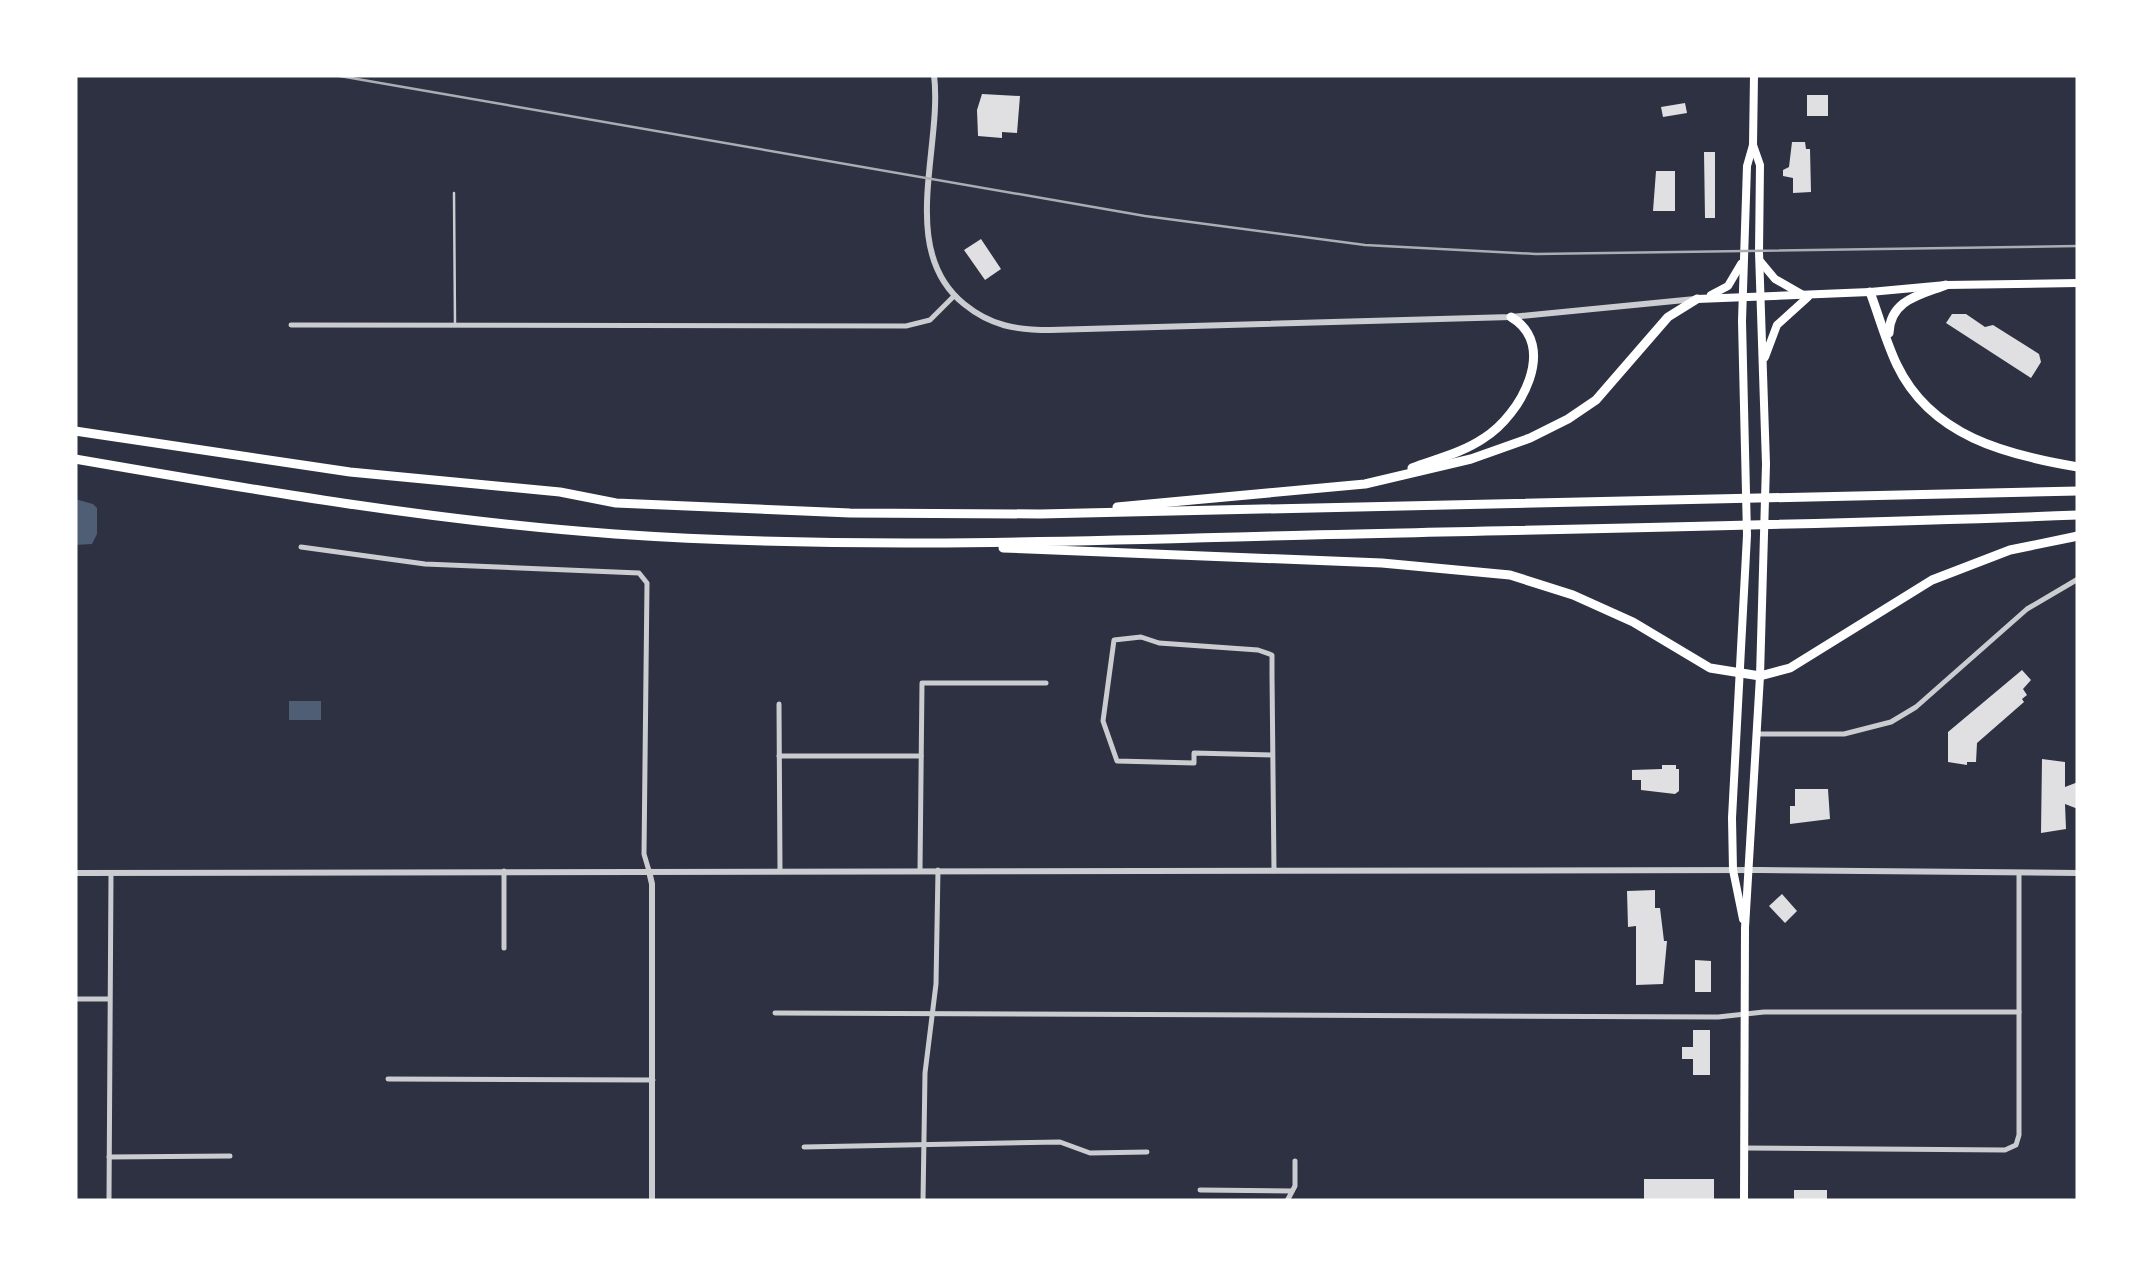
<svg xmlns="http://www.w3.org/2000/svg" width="2153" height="1276" font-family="'IBM Plex Serif',serif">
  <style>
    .water { fill: #4f5d75 }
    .building { fill: #e0e0e3 }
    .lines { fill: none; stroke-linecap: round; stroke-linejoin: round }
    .service { stroke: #caccd0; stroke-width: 2.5 }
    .minor { stroke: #caccd0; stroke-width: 5 }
    .tertiary { stroke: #caccd0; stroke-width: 6 }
    .secondary { stroke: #fff; stroke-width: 8 }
    .primary { stroke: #fff; stroke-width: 8 }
    .motorway { stroke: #fff; stroke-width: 9 }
    .rail { stroke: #abadb3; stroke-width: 2.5 }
  </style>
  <rect width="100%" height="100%" fill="#2d3142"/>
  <g class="water">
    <path d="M75,499L93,504L97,508V534L92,544L75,545Z"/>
    <rect x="289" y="701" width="32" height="19"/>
  </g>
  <g class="building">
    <path d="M982,94L1020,96L1017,133L1002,132V138L978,136L977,110Z"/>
    <rect x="1807" y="95" width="21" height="21"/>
    <path d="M1685,103L1687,113L1663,117L1661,107Z"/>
    <path d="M1792,142H1805L1806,149H1810L1811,192L1793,193V178L1783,176V170L1789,167Z"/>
    <path d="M1704,152H1715V218H1705Z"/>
    <path d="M1656,171H1675V211H1653Z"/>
    <path d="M981,239L1001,269L985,280L964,250Z"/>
    <path d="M1952,314H1966L1985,327L1993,325L2039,354L2041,362L2031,378L1946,323Z"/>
    <path d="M2022,670L2031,680L2023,689L2027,695L2022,699L2024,702L1977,743L1976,762H1967V765L1948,762V732Z"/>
    <path d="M2042,759L2065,762V787L2078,782V809L2065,804L2066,829L2041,833Z"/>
    <path d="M1662,765H1676V769H1679V791L1675,794L1641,790V780H1632V770L1662,769Z"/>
    <path d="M1795,789H1828L1830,819L1790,824V806H1795Z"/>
    <path d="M1655,890V908H1660L1664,941H1667L1663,984L1636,985V926L1628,927L1627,891Z"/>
    <path d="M1782,894L1797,911L1785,923L1769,906Z"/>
    <path d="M1695,960L1711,961V992H1695Z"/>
    <path d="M1693,1030H1710V1075H1693V1059H1682V1047H1693Z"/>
    <rect x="1644" y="1179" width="70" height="22"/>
    <rect x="1794" y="1190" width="33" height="11"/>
  </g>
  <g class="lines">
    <path class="service" d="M454,193L455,324"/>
    <g class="minor">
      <path d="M291,325L906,326L930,320L954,296"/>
      <path d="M301,547L425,564L639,573L647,583L644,854L649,871"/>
      <path d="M779,704L780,871"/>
      <path d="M1756,734H1844L1891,722L1916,707L2027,609L2078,579"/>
      <path d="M1273,755L1194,753V763L1117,761L1103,721L1114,640L1141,637L1159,643L1258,650L1272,655V675L1274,871"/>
      <path d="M779,756H921"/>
      <path d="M920,870L922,683H1046"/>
      <path d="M504,948V871"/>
      <path d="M75,999H109"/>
      <path d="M775,1013L1718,1017L1764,1012H2019"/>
      <path d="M388,1079L653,1080"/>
      <path d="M804,1147L1060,1142L1090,1153L1147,1152"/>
      <path d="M1744,1148L2005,1150L2016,1145L2019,1135V873"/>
      <path d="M109,1157L230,1156"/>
      <path d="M1200,1190L1292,1191"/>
      <path d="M109,1201L111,874"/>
      <path d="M923,1201L925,1073L936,984L938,870"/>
      <path d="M1287,1201L1295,1186V1161"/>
    </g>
    <g class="tertiary">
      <path d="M934,75C943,147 897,250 964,304C991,326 1016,330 1050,330L1511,317L1695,299"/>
      <path d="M649,871L652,884V1201"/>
      <path d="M75,873L1759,870L2078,873"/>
    </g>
    <path class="secondary" d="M1870,292L1946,285L2078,283"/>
    <g class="primary">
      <path d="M1760,261L1775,279L1803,295"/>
      <path d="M1711,295L1728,286L1741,264"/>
      <path d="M1697,299L1870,292"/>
      <path d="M1765,357L1777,325L1808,297"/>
      <path d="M1743,919L1733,870L1732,818L1747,535L1742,321L1747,166L1753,145L1754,75"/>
      <path d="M1744,1201L1745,928L1760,676L1766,464L1759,252L1760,165L1753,145"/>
    </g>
    <g class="motorway">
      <path d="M1870,292C1879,316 1886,342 1897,365C1931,436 2006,455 2078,467"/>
      <path d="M1889,333C1890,300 1920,295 1946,285"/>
      <path d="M75,431L350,472L560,492L616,503L850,513L1040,514L2078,491"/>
      <path d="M75,459C254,490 434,521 615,534C847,550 1079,541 1311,535C1567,529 1822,525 2078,515"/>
      <path d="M1412,468C1436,459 1462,453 1484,438C1521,415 1559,345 1511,317"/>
      <path d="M1117,507L1365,484L1471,459L1530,438L1568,419L1596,400L1668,317L1697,299"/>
      <path d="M1003,548L1382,563L1510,575L1573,595L1633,622L1710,668L1760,676L1790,668L1932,580L2010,550L2078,536"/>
    </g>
    <path class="rail" d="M334,75L1145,216L1365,245L1536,254L2078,246"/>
  </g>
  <rect width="2153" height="1276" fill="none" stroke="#ffffff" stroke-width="155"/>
</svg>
